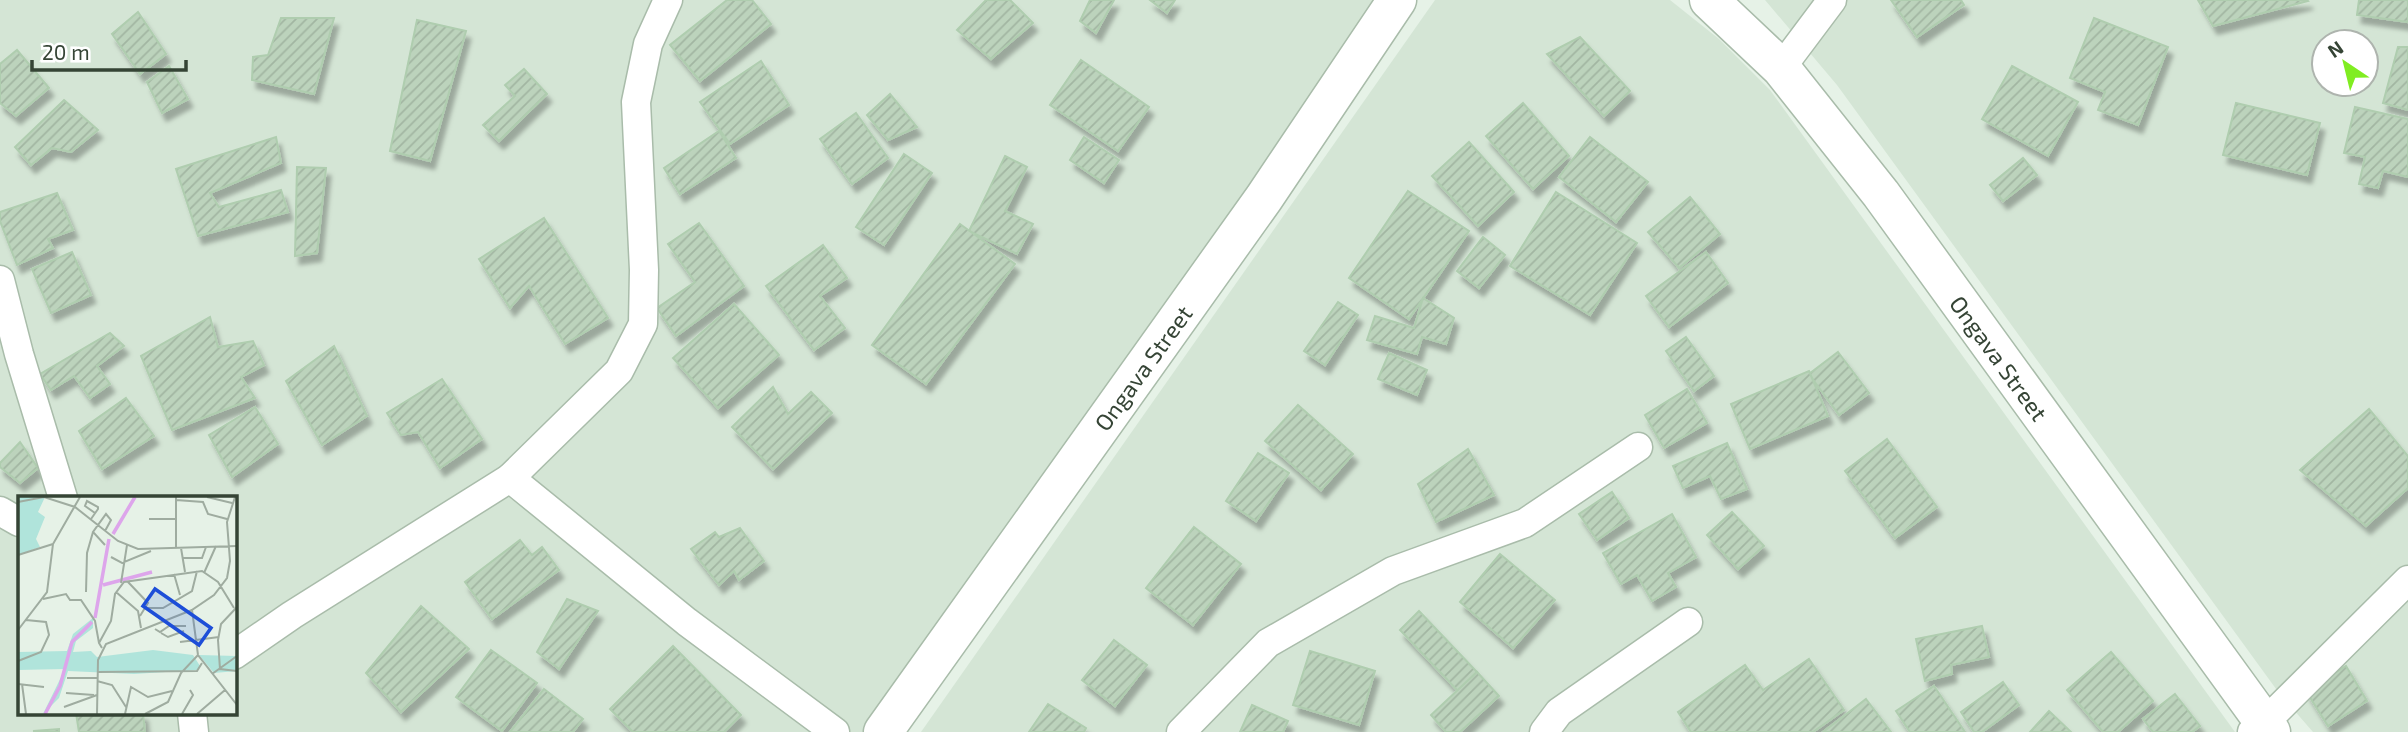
<svg xmlns="http://www.w3.org/2000/svg" width="2408" height="732" font-family="'Exo 2',sans-serif">
  <style>
    .residential { fill: #d4e5d5; fill-rule: evenodd }
    .building { fill: url(#building-hatch); stroke: #afcdaf; stroke-width: 2; filter: url(#shadow) }
    .lines { fill: none; stroke-linecap: round; stroke-linejoin: round }
    .service-casing { stroke: #a9bcaa; stroke-width: 31 }
    .tertiary-casing { stroke: #a9bcaa; stroke-width: 41 }
    .service { stroke: #fff; stroke-width: 28 }
    .tertiary { stroke: #fff; stroke-width: 38 }
    .labels { text-anchor: middle; dominant-baseline: central; stroke-width: 5; stroke-linejoin: round; paint-order: stroke }
    .street-label { font-size: 23px; fill: #354435; stroke: #fff }
    .inset-river { fill: none; stroke: #dda5eb; stroke-width: 3.5 }
    .inset-road { fill: none; stroke: #9faca0; stroke-width: 2 }
    .view { fill: #1d4ed8; fill-opacity: 0.15; stroke: #1d4ed8; stroke-width: 3.5 }
    .inset-edge { fill: none; stroke: #354435; stroke-width: 3.5 }
  </style>
  <defs>
    <pattern id="building-hatch" width="6" height="6" patternUnits="userSpaceOnUse" patternTransform="scale(1.75)"><rect width="6" height="6" fill="#bcd3bc"/><path d="M-1 1l2-2M0 6l6-6M5 7l2-2" fill="none" stroke="#a2b6a2"/></pattern>
    <filter id="shadow"><feDropShadow dx="4.5" dy="8" stdDeviation="2" flood-color="#0004"/></filter>
  </defs>
  <rect width="100%" height="100%" fill="#e6f2e7"/>
  <g class="residential">
    <path d="M0,0H1397L883,732H0ZM19,498H234V713H19Z"/>
    <path d="M1435,0H1670L1719,39L1770,90L2235,732H921Z"/>
    <path d="M1765,0H2408V732H2313L2279,693L1837,85ZM2324,42H2366V84H2324Z"/>
  </g>
  <g class="building">
    <path d="M727,0H752L771,24L700,81L670,45Z"/>
    <path d="M986,0H1010L1033,23L991,59L957,30Z"/>
    <path d="M1090,0H1114L1096,33L1080,21Z"/>
    <path d="M1150,0H1175L1167,13Z"/>
    <path d="M1891,0H1961L1964,5L1917,37Z"/>
    <path d="M2198,0H2307L2308,1L2213,26Z"/>
    <path d="M2359,0H2408V22L2357,15Z"/>
    <path d="M138,12L166,54L140,74L112,34Z"/>
    <path d="M281,18H334L314,94L252,80L253,57L268,55Z"/>
    <path d="M2094,18L2168,47L2138,125L2098,110L2105,92L2070,78Z"/>
    <path d="M417,20L466,31L430,161L390,151Z"/>
    <path d="M1580,37L1630,91L1604,116L1547,54Z"/>
    <path d="M2398,47H2408V110L2383,103Z"/>
    <path d="M17,50L49,88L16,116L0,103V64Z"/>
    <path d="M1081,60L1149,107L1118,151L1050,105Z"/>
    <path d="M761,61L789,105L730,144L700,102Z"/>
    <path d="M169,66L188,99L162,113L147,82Z"/>
    <path d="M2012,66L2078,102L2048,156L1982,119Z"/>
    <path d="M524,69L547,94L499,141L483,125L515,96L505,85Z"/>
    <path d="M890,94L917,127L888,140L867,115Z"/>
    <path d="M64,100L98,130L71,152L52,148L31,165L15,147Z"/>
    <path d="M1523,103L1569,156L1533,189L1486,136Z"/>
    <path d="M2236,103L2320,123L2307,175L2223,155Z"/>
    <path d="M2355,107L2408,119V177L2383,171L2378,188L2359,184L2365,157L2344,153Z"/>
    <path d="M856,113L888,158L852,184L820,139Z"/>
    <path d="M719,131L736,158L680,194L664,168Z"/>
    <path d="M276,137L281,163L210,193L219,207L281,190L288,212L198,236L176,169Z"/>
    <path d="M1084,137L1119,160L1104,183L1070,160Z"/>
    <path d="M1590,137L1648,182L1616,222L1559,177Z"/>
    <path d="M1469,142L1514,192L1478,226L1432,176Z"/>
    <path d="M904,154L932,173L884,245L856,227Z"/>
    <path d="M1005,156L1027,167L1005,211L1033,224L1017,254L969,231Z"/>
    <path d="M2023,158L2037,175L2003,201L1990,185Z"/>
    <path d="M297,167L326,168L317,253L295,256Z"/>
    <path d="M1408,191L1469,231L1409,319L1349,278Z"/>
    <path d="M1556,192L1637,243L1590,315L1510,266Z"/>
    <path d="M57,193L73,230L48,239L53,248L17,265L0,221V212Z"/>
    <path d="M1690,197L1720,234L1679,268L1648,232Z"/>
    <path d="M544,218L608,318L565,344L529,286L510,308L479,259Z"/>
    <path d="M699,223L744,286L676,336L657,308L695,282L668,244Z"/>
    <path d="M960,224L1015,264L926,384L872,345Z"/>
    <path d="M1483,237L1505,255L1479,288L1457,271Z"/>
    <path d="M823,245L847,278L820,296L845,328L814,350L766,286Z"/>
    <path d="M72,252L91,295L51,313L32,269Z"/>
    <path d="M1706,252L1728,283L1669,327L1646,296Z"/>
    <path d="M1423,298L1454,318L1446,344L1422,337L1417,354L1367,340L1375,316L1414,328Z"/>
    <path d="M1338,302L1358,315L1325,365L1304,351Z"/>
    <path d="M734,304L779,355L718,408L673,358Z"/>
    <path d="M210,317L218,347L253,341L264,365L241,377L255,398L172,430L141,356Z"/>
    <path d="M110,333L124,346L97,366L110,384L90,398L74,376L51,390L40,374Z"/>
    <path d="M1686,337L1714,376L1694,391L1666,351Z"/>
    <path d="M334,346L367,416L322,445L286,381Z"/>
    <path d="M1838,352L1869,393L1839,415L1809,374Z"/>
    <path d="M1389,353L1427,370L1417,395L1378,379Z"/>
    <path d="M1809,371L1828,416L1750,449L1731,404Z"/>
    <path d="M442,379L482,439L440,468L418,432L401,435L387,413Z"/>
    <path d="M773,387L788,414L811,392L832,413L773,469L732,427Z"/>
    <path d="M1687,389L1707,423L1664,448L1645,415Z"/>
    <path d="M126,398L154,436L102,469L79,431Z"/>
    <path d="M1298,405L1353,454L1321,490L1265,441Z"/>
    <path d="M255,407L278,444L232,477L209,435Z"/>
    <path d="M2369,409L2408,456V488L2366,526L2300,470Z"/>
    <path d="M1887,439L1937,507L1895,538L1845,471Z"/>
    <path d="M20,442L38,468L20,483L0,467V463Z"/>
    <path d="M1727,443L1747,489L1721,499L1710,476L1683,488L1673,466Z"/>
    <path d="M1468,449L1494,495L1436,522L1418,484Z"/>
    <path d="M1258,453L1289,473L1256,521L1226,501Z"/>
    <path d="M1612,492L1629,518L1597,540L1579,514Z"/>
    <path d="M1732,512L1764,546L1738,569L1707,535Z"/>
    <path d="M1672,514L1696,557L1668,573L1676,587L1652,601L1637,575L1621,584L1603,553Z"/>
    <path d="M1194,527L1241,564L1193,625L1146,588Z"/>
    <path d="M740,528L764,561L739,580L734,571L719,585L691,549L715,532L719,537Z"/>
    <path d="M520,540L532,555L542,547L559,570L492,619L465,582Z"/>
    <path d="M1500,554L1555,600L1513,648L1460,602Z"/>
    <path d="M567,599L598,611L559,669L537,652Z"/>
    <path d="M421,606L469,649L401,712L366,673Z"/>
    <path d="M1419,611L1477,672L1458,691L1400,630Z"/>
    <path d="M1982,626L1989,657L1951,665L1952,674L1925,681L1916,639Z"/>
    <path d="M1114,640L1147,665L1115,706L1082,680Z"/>
    <path d="M673,646L741,715L724,732H633L610,709Z"/>
    <path d="M491,650L537,683L502,731L456,697Z"/>
    <path d="M1310,651L1375,671L1359,725L1293,705Z"/>
    <path d="M2111,652L2153,701L2118,732H2103L2067,690Z"/>
    <path d="M1809,659L1844,710L1813,732H1691L1678,712L1745,665L1763,690Z"/>
    <path d="M2346,666L2367,701L2328,726L2306,691Z"/>
    <path d="M1477,672L1499,696L1460,732H1446L1431,715Z"/>
    <path d="M2003,682L2019,705L1982,732H1974L1961,712Z"/>
    <path d="M1934,686L1965,732H1910L1896,711Z"/>
    <path d="M544,689L583,719L573,732H510Z"/>
    <path d="M2175,694L2200,726L2192,732H2153L2143,719Z"/>
    <path d="M1866,699L1891,732H1823Z"/>
    <path d="M1048,704L1086,728L1084,732H1029Z"/>
    <path d="M1252,705L1288,721L1283,732H1240Z"/>
    <path d="M2049,711L2071,732H2030Z"/>
    <path d="M76,713H143L145,732H79Z"/>
    <path d="M59,729V732L33,731Z"/>
  </g>
  <g class="lines">
    <defs>
      <g id="service">
        <path d="M1781,68L1832,0"/>
        <path d="M0,280L19,354L63,498"/>
        <path d="M510,478L687,622L835,732"/>
        <path d="M0,511L19,522"/>
        <path d="M234,655L292,615L510,478L619,371L643,324L644,270L636,102L648,44L668,0"/>
        <path d="M192,713L194,732"/>
        <path d="M1181,732L1268,643L1393,571L1525,523L1638,447"/>
        <path d="M1544,732L1559,712L1688,622"/>
        <path d="M2252,732L2264,723L2408,580"/>
      </g>
      <g id="tertiary">
        <path d="M1709,0L1781,68L1881,194L2271,732"/>
        <path d="M883,732L1264,198L1397,0"/>
      </g>
    </defs>
    <use href="#service" class="service-casing"/>
    <use href="#tertiary" class="tertiary-casing"/>
    <use href="#service" class="service"/>
    <use href="#tertiary" class="tertiary"/>
  </g>
  <g class="labels">
    <g class="street-label">
      <text transform="translate(1999 358) rotate(54)">Ongava Street</text>
      <text transform="translate(1143 368) rotate(-54)">Ongava Street</text>
    </g>
  </g>
  <g transform="translate(18 496)">
    <rect width="219" height="219" fill="#e6f2e7"/>
    <path d="M0,1H27L20,16L27,21L18,43L22,51L0,59ZM75,122V132L58,145L55,156L73,155L79,161L135,154L175,159L182,170L179,174L116,178L50,175L41,202L25,218L47,173L0,174V156L49,155L55,138ZM181,159L219,160V175L196,177Z" fill="#b0e4db"/>
    <path class="inset-river" d="M95,38L117,1M85,89L134,76M77,122L91,43M27,218L42,190L54,146L74,126"/>
    <path class="inset-road" d="M158,1V53M189,1L214,7M217,1L209,26L212,65L209,82L196,99L174,114L180,159L219,209M158,4L185,6L190,18L209,23M0,6L26,1L57,11L100,45L120,53L219,50M73,23L80,13V11L69,5L67,10L77,17M131,23H158M87,49L75,36L88,18L93,24L87,35M163,52L167,76M0,59L35,48M93,61L104,67L133,55M164,62H184L188,51M186,77L198,50M156,78L162,99M110,86L130,107L122,120M103,87L109,49M68,96L69,57L75,36M98,96L120,115L123,132M25,103L48,98L52,104H63L77,125L81,147M219,111L203,128L200,144L202,173L219,175M130,112H145L174,95L179,75M137,133L142,136L151,130H168M0,134L29,96L35,48L62,1M143,137L150,141L166,135M162,146L201,141M84,152L81,147L93,125L97,98L106,86L184,75L200,86L216,112M0,165L23,156L31,139L28,126L8,124M80,176L179,175L184,167M194,178L219,160M49,182H80M79,185L94,189L108,211M0,188L26,191M4,188L8,218M48,197L76,199M46,211L79,199M79,218L80,164L88,148L174,114M107,218L113,191L130,201L154,195M127,218L150,206L163,177L180,159M164,218L175,199L172,194M179,218L207,194"/>
    <path class="view" d="M137,93L193,132L181,149L125,110Z"/>
    <rect width="219" height="219" class="inset-edge"/>
  </g>
  <g transform="translate(2345 63) rotate(325)"><circle r="33" fill="#ffffff" stroke="#aeb4ae" stroke-width="2"/>
  <path d="M0-5L12 26L0 18L-12 26Z" fill="#80ed21"/>
  <text y="-10" font-size="19" font-weight="bold" text-anchor="middle" fill="#354435">N</text>
  </g>
  <path d="M32 60v10h154v-10" fill="none" stroke="#354435" stroke-width="3.5"/>
  <text x="42" y="60" font-size="21" fill="#354435" stroke="#ffffff" stroke-width="5" paint-order="stroke">20 m</text>
</svg>
